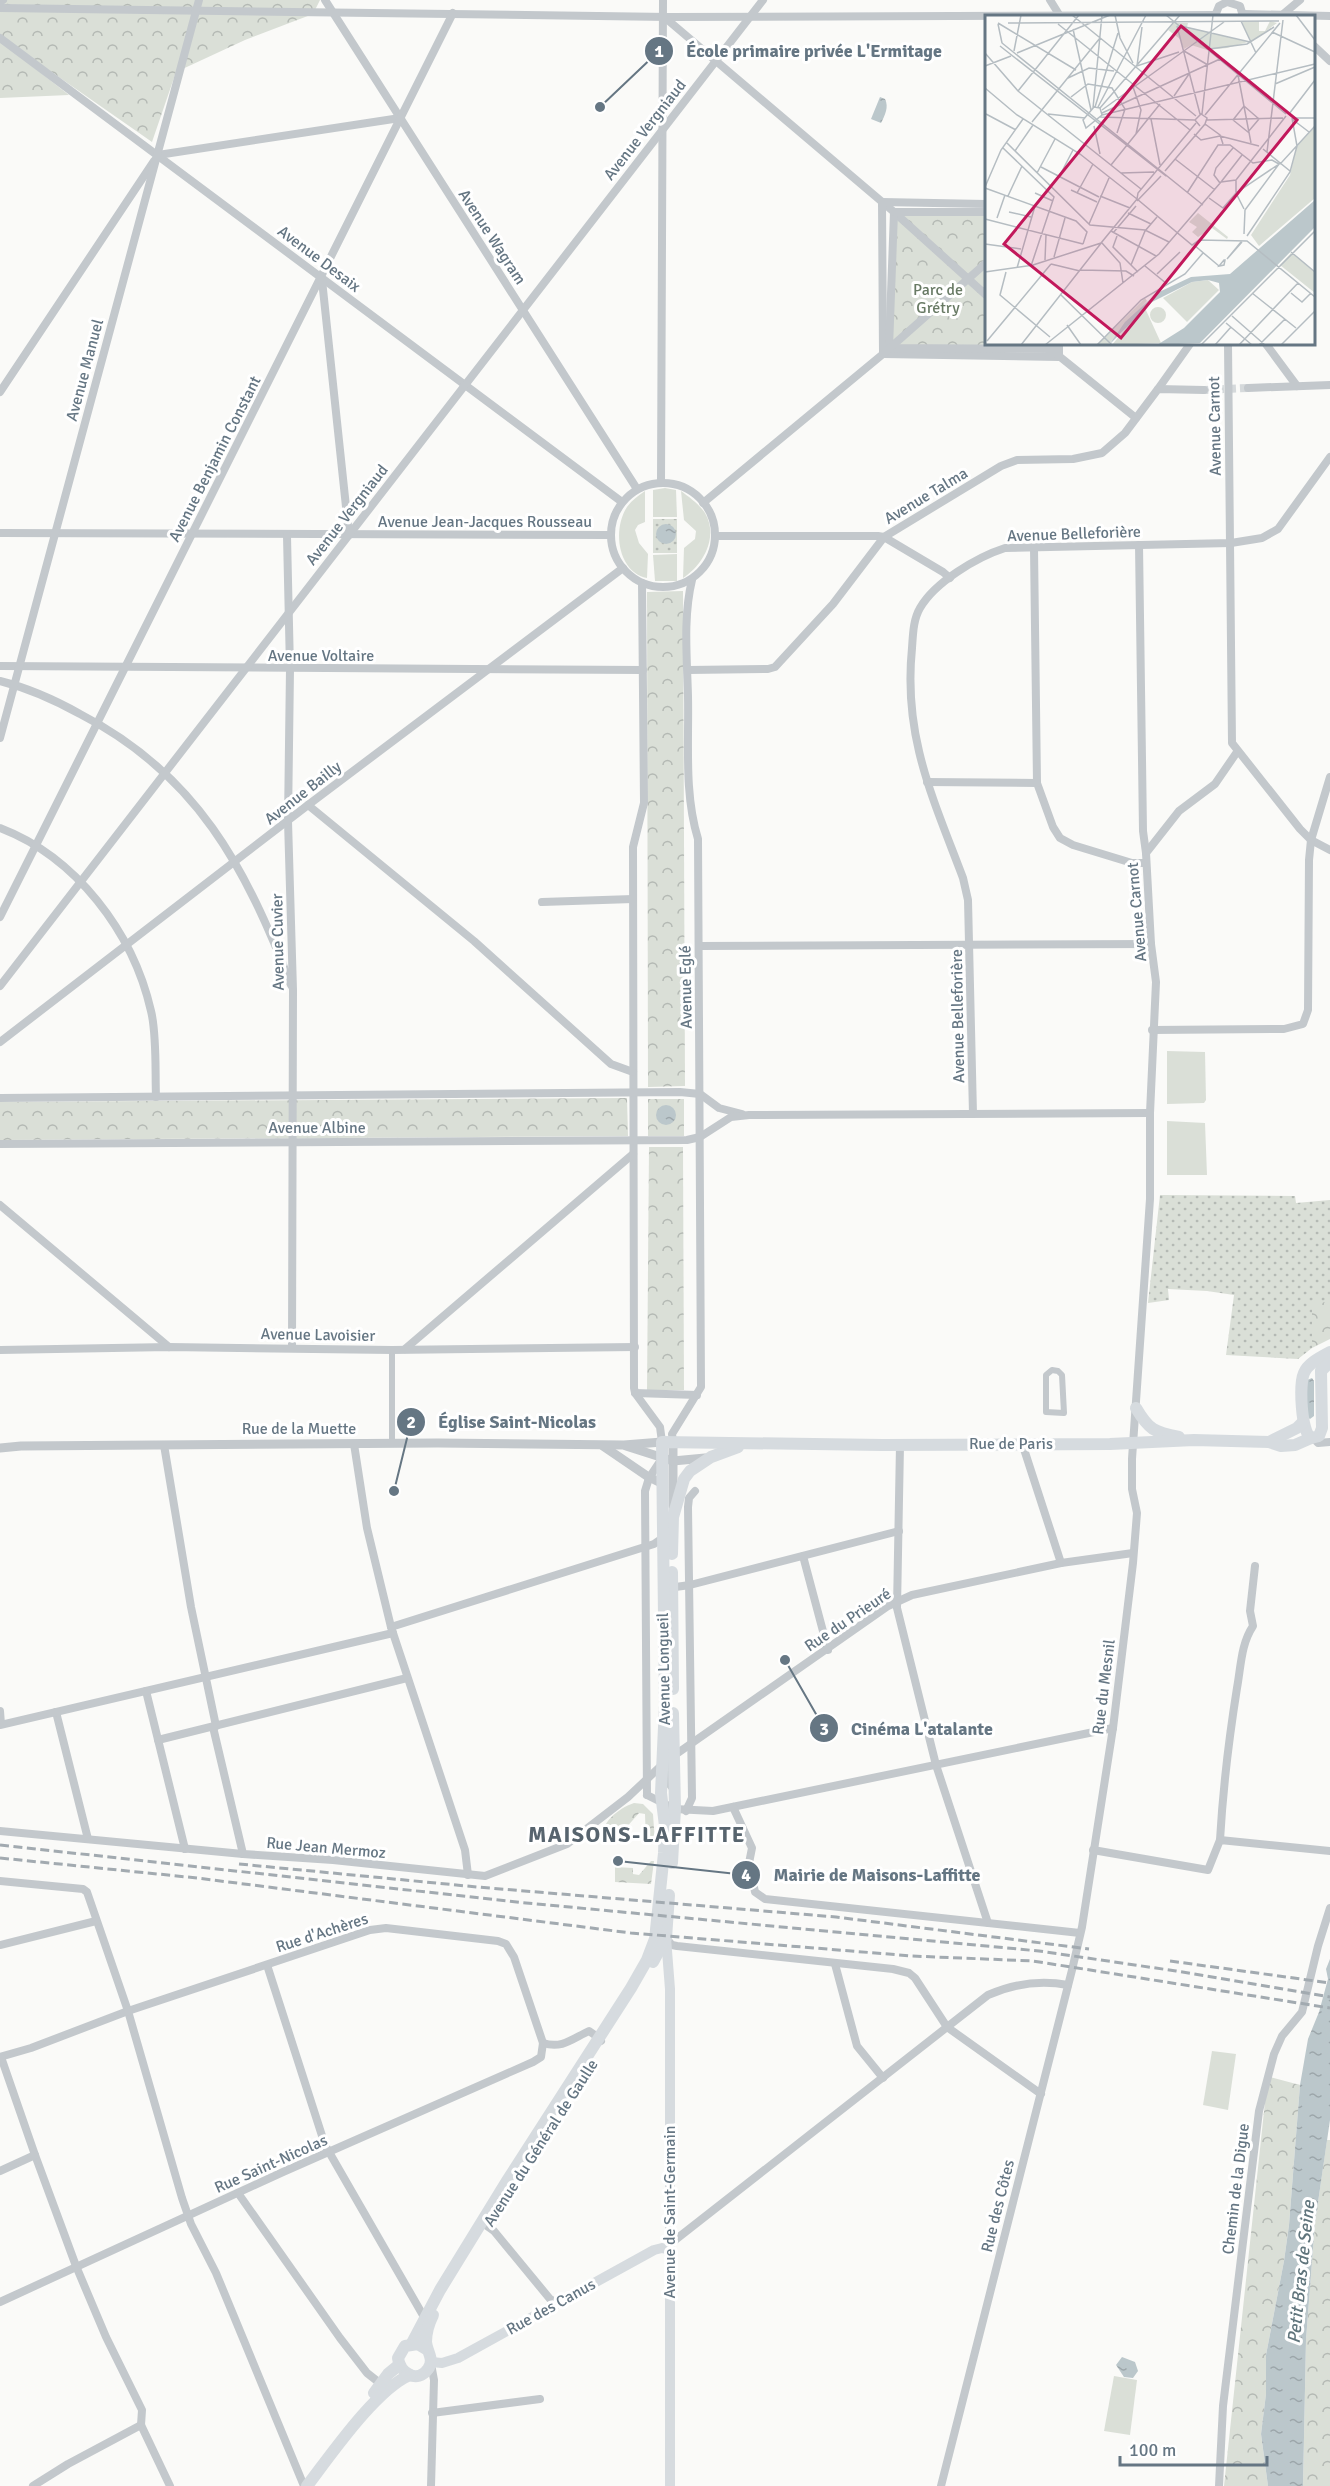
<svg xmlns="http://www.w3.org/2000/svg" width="1330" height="2486" font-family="Signika,sans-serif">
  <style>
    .grass { fill: #dadfd7 }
    .forest { fill: url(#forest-crowns) }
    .garden { fill: url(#garden-dots) }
    .water { fill: url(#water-ripples) }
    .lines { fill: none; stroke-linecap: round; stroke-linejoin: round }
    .minor-tunnel { stroke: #d5d9db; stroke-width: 8; stroke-dasharray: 8 4; stroke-linecap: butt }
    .pedestrian { stroke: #c3c8cc; stroke-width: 6 }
    .minor { stroke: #c3c8cc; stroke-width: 8 }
    .tertiary { stroke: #c3c8cc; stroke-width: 9 }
    .secondary { stroke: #d6dbdf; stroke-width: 10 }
    .primary { stroke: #d6dbdf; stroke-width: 12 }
    .rail { stroke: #a2aab0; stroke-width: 3; stroke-dasharray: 9 4.5; stroke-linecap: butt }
    .labels { text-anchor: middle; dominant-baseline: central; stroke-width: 6; stroke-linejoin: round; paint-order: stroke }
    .street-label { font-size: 16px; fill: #657683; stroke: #fff }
    .park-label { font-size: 16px; fill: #687a64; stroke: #fff }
    .water-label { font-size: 18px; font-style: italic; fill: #60757c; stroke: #fff }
    .district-label { font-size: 22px; font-weight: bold; letter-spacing: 1.5px; fill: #57646e; stroke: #fff }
    .inset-road { fill: none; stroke: #b5bdc2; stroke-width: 1.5 }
    .view { fill: #c2185b; fill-opacity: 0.15; stroke: #c2185b; stroke-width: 3 }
    .inset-edge { fill: none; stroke: #657683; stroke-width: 3 }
    .leader { fill: none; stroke: #657683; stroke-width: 2 }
    .callout-dot { fill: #657683; stroke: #fff; stroke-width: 2 }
    .mark-label { font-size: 18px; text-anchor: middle; font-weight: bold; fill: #fff }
    .callout-label { font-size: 18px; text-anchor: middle; font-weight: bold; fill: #657683; stroke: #fff; stroke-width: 6; stroke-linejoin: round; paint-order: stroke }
  </style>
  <defs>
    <pattern id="forest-crowns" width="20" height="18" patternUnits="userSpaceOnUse" patternTransform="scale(1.5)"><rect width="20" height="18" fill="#dadfd7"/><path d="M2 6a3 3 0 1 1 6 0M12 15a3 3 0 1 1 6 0" fill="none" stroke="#b4b9b4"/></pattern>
    <pattern id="garden-dots" width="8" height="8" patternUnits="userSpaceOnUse" patternTransform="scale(1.5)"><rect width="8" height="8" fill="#dadfd7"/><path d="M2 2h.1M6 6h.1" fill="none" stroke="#b4b9b4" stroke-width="1.8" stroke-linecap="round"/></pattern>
    <pattern id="water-ripples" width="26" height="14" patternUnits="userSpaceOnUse" patternTransform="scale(1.5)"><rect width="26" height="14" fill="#bbc7cb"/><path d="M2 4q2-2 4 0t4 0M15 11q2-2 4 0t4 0" fill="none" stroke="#9ca6aa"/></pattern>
  </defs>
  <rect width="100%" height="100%" fill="#fafaf8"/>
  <g class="grass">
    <path d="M665,488L676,490L677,517H653V490Z"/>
    <path d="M645,491V522L638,525L635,530L639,543L648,554L647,578C618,572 612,530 627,507C632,500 639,495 645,491Z"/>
    <path d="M681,491C689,497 699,504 705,513C719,537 703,565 683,578L684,548L695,539L696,531L684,520Z"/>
    <path d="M677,554V581H655L653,555Z"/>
    <path d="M1167,1051L1205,1052L1206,1100L1204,1103L1167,1104Z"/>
    <path d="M1167,1121L1205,1123L1207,1175H1167Z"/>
    <path d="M1212,2051L1236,2054L1228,2110L1203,2105Z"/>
    <path d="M1114,2376L1137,2380L1130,2435L1104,2431Z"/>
  </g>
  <g class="forest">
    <path d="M0,0H320L313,14L245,40L176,72L152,142L0,36Z"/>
    <path d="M0,41L69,95L0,98Z"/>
    <path d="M894,212H986V344H1051V349L889,348Z"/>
    <path d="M683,591L685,1086L648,1087L647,592Z"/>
    <path d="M627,1098L628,1136L0,1140V1102Z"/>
    <rect x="648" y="1099" width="36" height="37"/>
    <path d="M649,1147H683L684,1390H647Z"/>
    <path d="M1312,1302H1330V1339L1312,1348Z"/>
    <path d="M634,1803L643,1804L653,1814L655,1843L651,1845L646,1843L645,1814L639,1813L625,1829L602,1843L600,1841C602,1822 617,1809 634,1803Z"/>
    <path d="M651,1861H654L651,1884L615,1882V1867L633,1868V1874L639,1875Z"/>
    <path d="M1270,2077L1300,2085L1289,2225L1284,2261L1266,2355V2394L1261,2434L1268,2486H1224L1265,2102Z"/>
    <path d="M1327,2140H1330V2486H1303L1306,2340L1315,2223Z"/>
  </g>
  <g class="garden">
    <rect x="653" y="519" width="24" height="34"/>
    <path d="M1160,1195L1295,1196L1296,1203L1330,1200V1302L1312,1303V1348L1298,1359L1226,1355L1234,1295L1207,1291L1168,1289L1169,1300L1148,1303Z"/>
  </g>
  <g class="water">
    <path d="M880,97L885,99C889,107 885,115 881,123L871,119Z"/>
    <circle cx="666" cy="534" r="10"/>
    <circle cx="666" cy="1115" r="10"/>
    <path d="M1312,1378L1314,1381V1416L1310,1419L1307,1417V1380Z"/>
    <path d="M1330,1959V2120L1315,2223L1306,2340L1303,2486H1268L1261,2434L1266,2394V2355L1284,2261L1289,2225L1300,2085L1308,2039L1319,2012L1328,1979L1326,1969Z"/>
    <path d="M1122,2357L1135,2362L1138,2371L1133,2378L1124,2377L1116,2365Z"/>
  </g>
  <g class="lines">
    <path class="minor-tunnel" d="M1204,390L1248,388"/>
    <g class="pedestrian">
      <path d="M1052,1370L1058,1371L1062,1375L1064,1413L1046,1412V1375Z"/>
      <path d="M392,1444V1350"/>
    </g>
    <g class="minor">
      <path d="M325,0L637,489"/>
      <path d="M1050,0L1060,16"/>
      <path d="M0,2L3,0"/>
      <path d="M0,8L669,17L1215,15"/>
      <path d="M1243,14L1330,16"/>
      <path d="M1282,15L1300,0"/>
      <path d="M663,16L894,212L986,295"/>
      <path d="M1215,16L1219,6L1227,2L1240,6L1243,16"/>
      <path d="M0,38L622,502"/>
      <path d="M1314,46L1330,61"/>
      <path d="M158,155L400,118"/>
      <path d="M986,204L882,202L883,354L1059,357V344"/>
      <path d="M894,212L889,348L1051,349V344"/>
      <path d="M894,212H986"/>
      <path d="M322,280L349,535"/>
      <path d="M1044,344L1136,418"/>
      <path d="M1228,344L1232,743L1300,829L1311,840L1330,850"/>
      <path d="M1266,344L1297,386"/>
      <path d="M1248,388L1330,385"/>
      <path d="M1158,389L1190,344"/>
      <path d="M0,392L154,161"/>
      <path d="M661,483L663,0"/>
      <circle cx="663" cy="535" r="52"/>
      <path d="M703,503L883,354L986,263"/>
      <path d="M0,533L611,535"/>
      <path d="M287,536L290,669L288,821L293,990L292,1348"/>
      <path d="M715,536H878L884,537L943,572L950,578"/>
      <path d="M1139,545L1143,831L1146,853"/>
      <path d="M1034,548L1037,783L1053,827L1060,838L1073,845L1132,863H1146"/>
      <path d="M642,583L644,803L633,847L634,1388L635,1393L660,1427L662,1442"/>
      <path d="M0,666L643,670"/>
      <path d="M688,670L768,669L775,667L833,604L884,537L1001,466L1017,460L1073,459L1102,453L1125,433L1158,389L1204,390"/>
      <path d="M0,681C28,688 55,700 80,714C197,774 246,868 291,985"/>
      <path d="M0,738L199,0"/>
      <path d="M927,782L1037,783"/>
      <path d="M308,805L474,941L611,1064L633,1072"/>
      <path d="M0,828C76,857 133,932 151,1011C157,1035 155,1072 156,1097"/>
      <path d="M542,902L633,899"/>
      <path d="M0,917L453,13"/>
      <path d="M699,946L1151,944"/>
      <path d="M0,986L763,0"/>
      <path d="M1152,1030L1284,1029L1303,1024L1308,1010L1309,860L1311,840L1330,777"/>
      <path d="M0,1042L308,805L623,568"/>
      <path d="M0,1098L680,1092L700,1094L719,1108L742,1114"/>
      <path d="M973,1114L968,900L963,878C933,798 903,737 912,648C913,635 913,620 920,608C935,582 977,557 1005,548L1231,543L1262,538L1278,529L1330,457"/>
      <path d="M0,1144L687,1140L700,1137L731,1117L749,1115L1150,1113"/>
      <path d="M0,1205L169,1347"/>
      <path d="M405,1349L633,1154"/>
      <path d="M0,1350L169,1347L392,1350L635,1347"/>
      <path d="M635,1393L697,1395"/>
      <path d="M1314,1439L1318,1443L1330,1442"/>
      <path d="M673,1442L672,1434L701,1387L698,839C684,793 689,743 688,696C687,657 683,617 692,580"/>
      <path d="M1022,1443L1061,1563"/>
      <path d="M354,1444L367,1528L391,1627L465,1850L468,1875"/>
      <path d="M164,1445L191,1607L216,1726"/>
      <path d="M900,1445L897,1608L936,1765L988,1923"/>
      <path d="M803,1556L828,1650"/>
      <path d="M668,1588L690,1585L899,1531"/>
      <path d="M391,1627L654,1544L664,1537"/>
      <path d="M146,1691L185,1849"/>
      <path d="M0,1711L1,1724"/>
      <path d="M56,1712L88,1839"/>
      <path d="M0,1725L393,1633"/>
      <path d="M213,1727L243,1854"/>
      <path d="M158,1740L407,1678"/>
      <path d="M672,1757L888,1606L912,1595L1061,1563L1133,1553"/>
      <path d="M667,1766L668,1782L675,1791"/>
      <path d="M647,1795L675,1809L713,1811L1113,1728"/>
      <path d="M647,1795L645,1491L649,1478L661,1460"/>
      <path d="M733,1807L752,1848L749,1863L755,1892L765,1899L1080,1933"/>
      <path d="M686,1811L692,1798L688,1507L689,1498L695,1491"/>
      <path d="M0,1831L243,1854L333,1860L485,1876L567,1844L628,1797L663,1764"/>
      <path d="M1220,1840C1223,1788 1229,1738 1237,1688C1241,1666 1241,1644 1253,1626L1250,1611L1255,1566"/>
      <path d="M1093,1850L1208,1870L1220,1840L1330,1851"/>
      <path d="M0,1881L83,1889L87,1892L128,2011L182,2198L191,2224L216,2273L304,2486"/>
      <path d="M666,1938L672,1945L677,1946L893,1969L909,1973L915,1978L947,2027L1041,2094"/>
      <path d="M0,1945L96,1921"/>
      <path d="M835,1964L857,2046L883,2078"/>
      <path d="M267,1965L325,2145L424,2317"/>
      <path d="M543,2043C562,2049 572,2039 589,2031L599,2038L601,2041"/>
      <path d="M0,2057L31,2048L128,2011L370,1930L386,1928L498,1941L506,1944L514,1957L543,2043L541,2057L533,2062L283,2172L0,2302"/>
      <path d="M1,2057L35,2155L76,2266L106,2337L142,2410L141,2425L170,2486"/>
      <path d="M0,2171L35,2155"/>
      <path d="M238,2193L340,2338L367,2373L381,2384"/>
      <path d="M490,2217L487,2226L494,2231L550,2299L558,2304"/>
      <path d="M670,2244L988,1995C1013,1984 1041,1980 1068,1985"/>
      <path d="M431,2364L434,2380L431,2486"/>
      <path d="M432,2413L540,2399"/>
      <path d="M33,2486L68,2464L141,2425"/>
      <path d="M941,2486L1072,1970L1082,1927L1113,1728L1133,1563L1137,1513L1132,1489V1459L1150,1199V1113L1156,982L1151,944L1146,853L1179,811L1215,784L1237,752"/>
      <path d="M1219,2486L1223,2406L1259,2111L1274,2054L1282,2036L1302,2012L1318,1946L1330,1908"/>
    </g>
    <g class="tertiary">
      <path d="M673,1442V1506"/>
      <path d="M603,1446L647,1476L663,1484"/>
      <path d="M626,1446L673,1461L705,1458"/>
      <path d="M0,1448L21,1446L438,1443L624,1445L662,1442"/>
    </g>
    <g class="secondary">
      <path d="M666,1938L670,1989V2486"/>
      <path d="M431,2362L442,2363L458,2358L654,2250L662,2248L670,2250"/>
    </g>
    <g class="primary">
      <path d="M1321,1371L1322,1428L1319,1436L1311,1438C1301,1432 1299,1384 1304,1373C1308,1363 1321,1357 1330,1352"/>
      <path d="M1321,1371L1330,1362"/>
      <path d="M1136,1408C1149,1430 1154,1432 1179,1437"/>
      <path d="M1269,1442L1297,1428L1303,1422"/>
      <path d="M672,1554L673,1517L684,1479L690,1471L711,1457L738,1447"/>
      <path d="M672,1572L673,1689"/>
      <path d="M672,1863L675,1809L673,1713"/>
      <path d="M653,1962L666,1938L669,1895"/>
      <path d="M412,2343L440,2290L507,2181L631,1988L647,1960L655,1939L664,1853L665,1826L661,1793L665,1705L662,1442L883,1445L1110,1444L1194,1440L1269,1442L1281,1446L1295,1445L1311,1438"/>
      <path d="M428,2350L418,2344L405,2346L398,2358C400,2373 417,2384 428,2369C435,2360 427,2352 426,2342C426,2333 429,2323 433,2315"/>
      <path d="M374,2393L388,2374L399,2365"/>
      <path d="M307,2486C330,2456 376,2389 410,2375"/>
    </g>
    <g class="rail">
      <path d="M0,1845L526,1903L1039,1951L1176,1971L1330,1997"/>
      <path d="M0,1858L197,1878L631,1933L912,1956L1033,1961L1330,2008"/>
      <path d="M239,1864L477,1887L836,1917L1089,1949"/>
      <path d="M1170,1961L1330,1983"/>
    </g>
  </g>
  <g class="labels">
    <g class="street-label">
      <text transform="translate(645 130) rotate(-52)">Avenue Vergniaud</text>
      <text transform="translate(492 237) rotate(57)">Avenue Wagram</text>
      <text transform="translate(319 259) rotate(37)">Avenue Desaix</text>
      <text transform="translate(85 370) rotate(-75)">Avenue Manuel</text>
      <text transform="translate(1215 426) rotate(-91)">Avenue Carnot</text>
      <text transform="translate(215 459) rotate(-63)">Avenue Benjamin Constant</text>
      <text transform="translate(926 496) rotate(-31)">Avenue Talma</text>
      <text transform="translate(347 515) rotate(-52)">Avenue Vergniaud</text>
      <text x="485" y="522">Avenue Jean-Jacques Rousseau</text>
      <text transform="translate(1074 534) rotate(-2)">Avenue Belleforière</text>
      <text x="321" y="656">Avenue Voltaire</text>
      <text transform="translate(303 793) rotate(-38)">Avenue Bailly</text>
      <text transform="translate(1137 912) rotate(-95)">Avenue Carnot</text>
      <text transform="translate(278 942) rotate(-91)">Avenue Cuvier</text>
      <text transform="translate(686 987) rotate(-91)">Avenue Eglé</text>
      <text transform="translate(958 1016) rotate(-91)">Avenue Belleforière</text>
      <text x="317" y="1128">Avenue Albine</text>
      <text transform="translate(318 1335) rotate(1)">Avenue Lavoisier</text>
      <text x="299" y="1429">Rue de la Muette</text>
      <text x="1011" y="1444">Rue de Paris</text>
      <text transform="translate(848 1620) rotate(-34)">Rue du Prieuré</text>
      <text transform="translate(664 1669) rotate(-91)">Avenue Longueil</text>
      <text transform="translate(1104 1687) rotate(-83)">Rue du Mesnil</text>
      <text transform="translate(326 1848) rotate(5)">Rue Jean Mermoz</text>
      <text transform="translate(322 1933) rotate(-18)">Rue d'Achères</text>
      <text transform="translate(541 2143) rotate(-57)">Avenue du Général de Gaulle</text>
      <text transform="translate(271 2164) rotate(-24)">Rue Saint-Nicolas</text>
      <text transform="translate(1236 2189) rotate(-83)">Chemin de la Digue</text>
      <text transform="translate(998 2206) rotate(-76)">Rue des Côtes</text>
      <text transform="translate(670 2212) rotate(-90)">Avenue de Saint-Germain</text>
      <text transform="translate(551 2307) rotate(-29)">Rue des Canus</text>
    </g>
    <g class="park-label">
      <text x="938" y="290">Parc de<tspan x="938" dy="18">Grétry</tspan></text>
    </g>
    <g class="water-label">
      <text transform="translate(1301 2272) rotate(-84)">Petit Bras de Seine</text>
    </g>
    <g class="district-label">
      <text x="637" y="1834">MAISONS-LAFFITTE</text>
    </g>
  </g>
  <g transform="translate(985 15)">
    <rect width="330" height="330" fill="#fafaf8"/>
    <path d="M330,112V183L274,231L266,220L305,160L312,131ZM165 300a8 8 0 1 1 16 0a8 8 0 1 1-16 0Z" fill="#dadfd7"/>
    <path d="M274,6V16H280L285,6L292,8L266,27L257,7ZM189,8H203L202,12L263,27L242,33L222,35L206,30L199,34L195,24L183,15ZM306,238L330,257V278L295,250ZM223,265L234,275L202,307L178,283L207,267ZM160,283L162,286L123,330H112ZM160,293L176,328L127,330L144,309Z" fill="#dadfd7"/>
    <path d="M213,198L243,222L242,224L227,213L213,222L207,217L212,212L204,207Z" fill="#dadfd7"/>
    <path d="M330,185V212L215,328L172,330L199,313L235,277L234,268L223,265L207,267L167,287L124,330L140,307L172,278L206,262L245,259Z" fill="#bbc7cb"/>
    <path class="inset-road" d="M87,0L211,101M130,0L135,23L148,48M181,0L301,99M311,0L330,25M256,6L271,38M13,8L91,55M23,8L294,6M13,9L17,28M73,9L205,115M192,11L215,99M196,11L265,27M157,12L152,51L194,37M88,14L106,95M287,17L330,37M17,28L218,190M15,31L181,161M224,34L262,29L289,12M29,36L36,0M199,36L223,50M0,38L33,76L156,174M32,38L125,0M0,51L26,41M253,60L266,128M83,63L104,53L129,56M290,69L330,52M148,72L156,95L151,119M0,73L32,100L95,139L152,184L153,178L211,108M33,76L94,0M189,81L204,59M86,82L103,69L127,73L140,94L132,118M259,91L274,104L263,117L248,105ZM109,92L115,93L117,100L101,113L98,105ZM110,92L133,18M113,92L161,0M108,93L117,0M115,93L195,0M117,95L239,7M117,98L235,44M1,99L31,115M63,99L100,103M217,99L228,0M304,99L330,65M117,100L330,49M220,100L295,8M115,102L210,105M309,103H330M166,104L175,150M307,104L324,117M222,105L298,103M47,107L115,23M220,109L235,120L238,129M109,111L115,139M209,119L216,125L235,121L274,131M22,128L105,210L160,215L184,227M18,133L69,182L46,251M278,134L305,156M30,136L48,110M282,137L298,5M190,144L230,175M126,150L175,89M56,152L114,182M180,156L220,109L222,103L216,99L210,105L215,111M52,158L70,124M136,158L169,157M74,162L88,135M251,165V178L259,194M236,167L257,140M235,168L229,160L231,153L248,133M0,172L16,135L38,104M0,173L91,206L102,217L98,229M86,175L112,187M50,178L68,186M92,178L108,149M202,178L233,130H245L268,148L287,145L294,149M23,181L37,151M115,181L145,193M224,183L238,193L251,178L297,147L330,111M152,186L176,161M24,197L46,202M143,198L166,209M12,203L20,180M0,204L98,229M104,209L124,163M126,216L171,241M128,218L151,191M259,219L260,195L294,149M132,221L128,232L153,257M262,221L305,157L312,131L307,103M214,225L262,226L330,282M256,227L242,244L257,227M117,228L135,248L138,268M0,229L36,234M209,230L234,251M306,237L330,257M69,242L80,203M60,245L61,220M240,245L239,250L234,251L239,245ZM66,249L95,256M48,250L116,228L152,184L207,230L214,225M146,250L160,216L172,202M160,251L182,269M32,253L50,191M95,255L141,256L149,261M0,257L49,250M21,257L15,280L65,322M172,259L195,237M267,278L311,313M306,278L317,287L326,278M76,280L127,330M247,301L280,330M241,308L267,330M82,310L96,330M2,326L66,249M36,330L117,227M60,330L174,239L236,167L251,165L301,101M112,330L156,285L200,259L218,238M216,330L330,216M230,330L246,312M254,330L313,268M274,330L300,304M296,330L330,296"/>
    <path class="view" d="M196,11L312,105L136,323L19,229Z"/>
    <rect width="330" height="330" class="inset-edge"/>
  </g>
  <path class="leader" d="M600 107L659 51M394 1491L411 1422M785 1660L824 1728M618 1861L746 1875"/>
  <g class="callout-dot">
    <circle cx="600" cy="107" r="6"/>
    <circle cx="394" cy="1491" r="6"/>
    <circle cx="785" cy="1660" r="6"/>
    <circle cx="618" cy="1861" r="6"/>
    <circle cx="659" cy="51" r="15"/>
    <circle cx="411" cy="1422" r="15"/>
    <circle cx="824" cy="1728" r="15"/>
    <circle cx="746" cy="1875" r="15"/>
  </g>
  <g class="mark-label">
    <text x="659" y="57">1</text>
    <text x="411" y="1428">2</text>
    <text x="824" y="1735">3</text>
    <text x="746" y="1881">4</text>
  </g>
  <g class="callout-label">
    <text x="814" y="57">École primaire privée L'Ermitage</text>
    <text x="517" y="1428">Église Saint-Nicolas</text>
    <text x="922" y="1735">Cinéma L'atalante</text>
    <text x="877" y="1881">Mairie de Maisons-Laffitte</text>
  </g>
  <path d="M1120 2456v9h147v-9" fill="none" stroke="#657683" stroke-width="3"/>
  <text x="1129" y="2456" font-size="18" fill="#657683" stroke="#ffffff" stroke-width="4.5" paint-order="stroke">100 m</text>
</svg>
